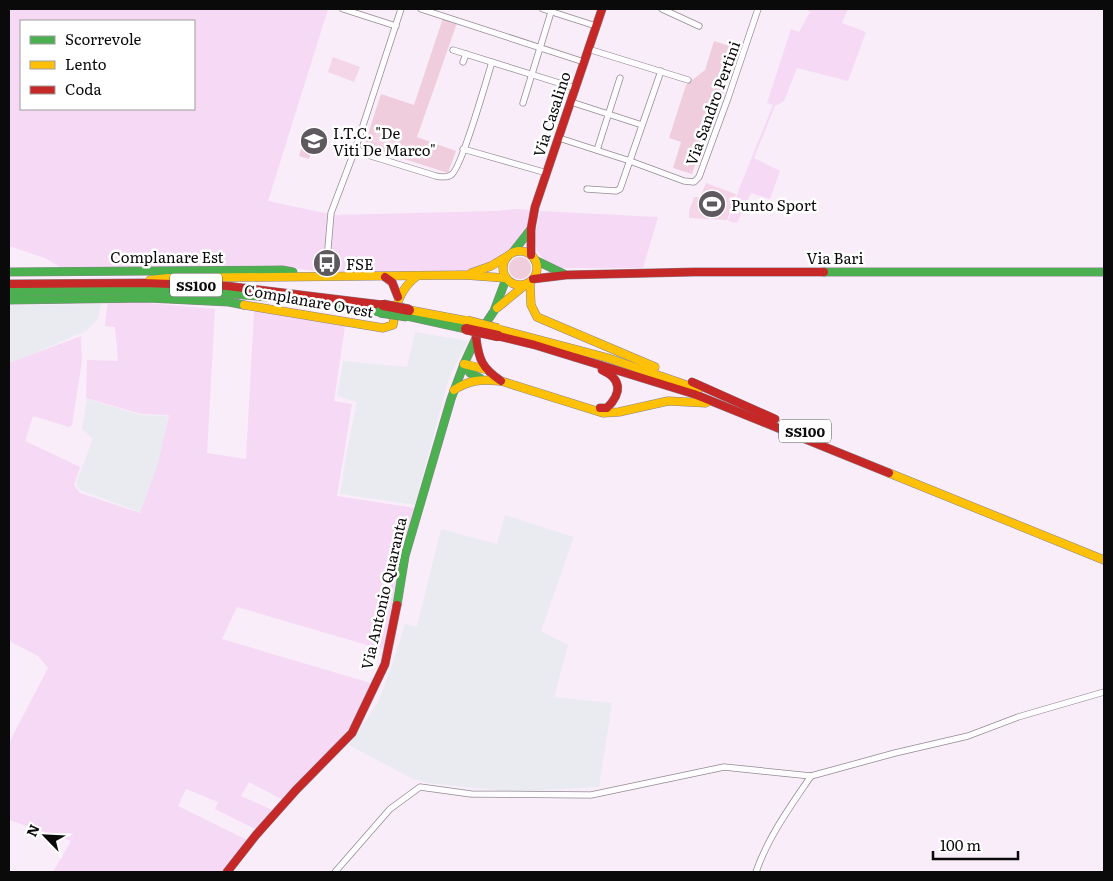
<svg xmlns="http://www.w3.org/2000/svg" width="1113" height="881" font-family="Literata,serif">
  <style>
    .industrial { fill: #eaebf1 }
    .farmland { fill: #f6d9f4; fill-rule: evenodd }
    .green { fill: #f0cddd }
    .pitch { fill: #f4d6e8 }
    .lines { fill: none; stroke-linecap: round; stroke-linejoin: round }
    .street-casing { stroke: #928c92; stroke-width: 7 }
    .fast-casing { stroke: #888389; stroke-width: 9 }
    .slow-casing { stroke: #888389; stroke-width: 9 }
    .jam-casing { stroke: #888389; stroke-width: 9 }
    .street { stroke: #fefcfe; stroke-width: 5.5 }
    .fast { stroke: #4caf50; stroke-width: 8 }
    .slow { stroke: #ffc107; stroke-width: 8 }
    .jam { stroke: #c62828; stroke-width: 8 }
    .fast-bridge-casing { stroke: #7f7a7f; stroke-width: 11; stroke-linecap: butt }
    .slow-bridge-casing { stroke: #7f7a7f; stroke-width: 11; stroke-linecap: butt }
    .jam-bridge-casing { stroke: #7f7a7f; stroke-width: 11; stroke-linecap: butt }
    .fast-bridge { stroke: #4caf50; stroke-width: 10 }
    .slow-bridge { stroke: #ffc107; stroke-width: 10 }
    .jam-bridge { stroke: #c62828; stroke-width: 10 }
    .labels { text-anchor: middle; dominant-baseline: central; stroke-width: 5; stroke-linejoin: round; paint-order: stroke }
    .shield { fill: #fff; stroke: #545454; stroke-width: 1 }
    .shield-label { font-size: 14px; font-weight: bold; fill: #0a0a0a }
    .street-label { font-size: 15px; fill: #0a0a0a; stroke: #fff }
    .poi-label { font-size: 15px; fill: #0a0a0a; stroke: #fff; text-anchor: start }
  </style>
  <rect width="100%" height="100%" fill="#f9edfa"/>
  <g class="industrial">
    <path d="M101,304L98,318L86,331L9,364V305Z"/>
    <path d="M415,332L468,341L449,377L415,505L340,494L347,450L357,402L337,396L343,361L407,367Z"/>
    <path d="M87,399L140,415L168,416L161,460L142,513L80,490L76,483L93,439L82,428Z"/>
    <path d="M505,515L574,537L541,631L568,645L554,697L612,703L599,787L516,792L428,783L413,779L349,745L377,704L390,671L405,624L417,627L441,529L497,544Z"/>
  </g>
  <g class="farmland">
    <path d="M9,9H328L268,201L334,215L497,211L514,209L531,210L526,229L513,247L500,258L485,266L463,272L329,273L272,265L63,269L45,258L9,246ZM21,21H194V109H21Z"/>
    <path d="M805,9H848L842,23L866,32L848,81L797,68L784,101L775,106L754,158L780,171L770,199L751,193L737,223L728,221L739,189L773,105L767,103L791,29L799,32L810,12Z"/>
    <path d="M540,211L658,217L643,268H561L548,263L538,253L534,240Z"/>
    <path d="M113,300L215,309L207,453L246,459L254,311L345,326L334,401L352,404L337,496L415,508L395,586L384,650L237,607L222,639L374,684L354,722L320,763L281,799L249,782L241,796L272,810L257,830L215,809L218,802L186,789L178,806L249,841L225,872H53L71,841L9,820V743L48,668L38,656L9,641V363L81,336L82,361L72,425L69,427L33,416L25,441L80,467L74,485L80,493L140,513L158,464L169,415L141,414L86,398L87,360L118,361L115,327L105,326L107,307L109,302Z"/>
  </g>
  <g class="green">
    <path d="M443,18L457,23L417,137L456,151L448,173L364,146L381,94L414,105Z"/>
    <path d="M714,41L739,49L722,97L717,98L692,174L673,168L681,142L669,138L686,85L705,70Z"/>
    <path d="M306,132L316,136L309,159L299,156Z"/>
    <circle cx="520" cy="268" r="11"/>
  </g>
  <g class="pitch">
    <path d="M333,57L360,67L354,82L328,72Z"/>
    <path d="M378,128L402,137L397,151L373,142Z"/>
    <path d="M706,183L736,194L727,220L689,218V211L694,197H700Z"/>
  </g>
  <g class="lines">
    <defs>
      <g id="street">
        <path d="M343,9L396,26"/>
        <path d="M421,9L584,62"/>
        <path d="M543,9L596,26"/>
        <path d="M662,9L699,26"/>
        <path d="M588,49L688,80"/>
        <path d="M453,50L575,88"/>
        <path d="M463,62L466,54"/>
        <path d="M571,102L642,125"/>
        <path d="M523,103L552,9"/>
        <path d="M559,138L630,161L684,181L694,182L699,177L728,98L758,9"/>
        <path d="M356,147L360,151L371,156L436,176C441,177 447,178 451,175C461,170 487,78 492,62"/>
        <path d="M463,149L547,173"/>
        <path d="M597,150L620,78"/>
        <path d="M587,189L616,191L620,189L661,71"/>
        <path d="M327,260L331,213L356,147L401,9"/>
        <path d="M335,872L390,809L420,787L471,794L591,795L724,767L811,776L895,753L968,736L1018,717L1104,692"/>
        <path d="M756,872C768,837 790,807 811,776"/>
      </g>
      <g id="fast">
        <path d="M513,252L531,229"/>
        <path d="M535,260L564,274"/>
        <path d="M9,272L282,270L293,272"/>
        <path d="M824,272H1104"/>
        <path d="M9,292C65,291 120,289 176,291C245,293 312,301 380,312"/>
        <path d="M9,300L148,298L229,302L244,305"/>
        <path d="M407,316L466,329"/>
        <path d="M464,364L470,373L480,378"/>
        <path d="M397,605L405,556L451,399L464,364L476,338L494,311L506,279"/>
      </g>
      <g id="slow">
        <circle cx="520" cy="268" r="17"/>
        <path d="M471,273L491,266L506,257"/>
        <path d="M150,280L168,278L464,275L505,278"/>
        <path d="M530,282L531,305L537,317L655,367"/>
        <path d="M244,305L383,328L393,325C396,304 400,289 417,276"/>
        <path d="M497,308L525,285"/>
        <path d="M409,310L467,321"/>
        <path d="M498,329L608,358L698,389"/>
        <path d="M464,364L484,369"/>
        <path d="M501,381L603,413L619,412L668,401L706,403"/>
        <path d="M454,390C469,380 481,379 499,381"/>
        <path d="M889,473L1104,560"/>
      </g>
      <g id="jam">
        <path d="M531,255V229L535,207L602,9"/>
        <path d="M385,277L392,282L398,297"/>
        <path d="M533,279L566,275L694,272H824"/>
        <path d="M9,284L144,283L227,286L383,305"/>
        <path d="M498,336L535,345L694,394L889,473"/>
        <path d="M476,338C479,360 482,368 501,381"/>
        <path d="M692,382L775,419"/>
        <path d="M600,408H607C622,393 622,379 602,370"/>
        <path d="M227,872L256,835L296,790L352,733L385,664L397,605"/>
      </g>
    </defs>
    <use href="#street" class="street-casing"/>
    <use href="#fast" class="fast-casing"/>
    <use href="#slow" class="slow-casing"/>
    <use href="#jam" class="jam-casing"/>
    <use href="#street" class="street"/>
    <use href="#fast" class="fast"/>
    <use href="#slow" class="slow"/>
    <use href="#jam" class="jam"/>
    <defs>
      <path id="fast-bridge" d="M380,312L407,316"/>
      <path id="slow-bridge" d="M467,321L498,329"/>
      <g id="jam-bridge">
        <path d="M383,305L409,310"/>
        <path d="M466,329L498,336"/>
      </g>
    </defs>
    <use href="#fast-bridge" class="fast-bridge-casing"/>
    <use href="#slow-bridge" class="slow-bridge-casing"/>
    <use href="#jam-bridge" class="jam-bridge-casing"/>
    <use href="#fast-bridge" class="fast-bridge"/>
    <use href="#slow-bridge" class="slow-bridge"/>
    <use href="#jam-bridge" class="jam-bridge"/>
  </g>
  <defs>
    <symbol id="university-disc" viewBox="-11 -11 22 22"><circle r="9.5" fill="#5e595e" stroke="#fff"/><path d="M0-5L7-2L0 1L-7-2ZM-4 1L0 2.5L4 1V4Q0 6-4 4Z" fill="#fff"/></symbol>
    <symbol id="stadium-disc" viewBox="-11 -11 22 22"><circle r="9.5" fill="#5e595e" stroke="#fff"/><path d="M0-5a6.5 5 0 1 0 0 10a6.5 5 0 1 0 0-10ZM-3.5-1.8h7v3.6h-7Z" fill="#fff"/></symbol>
    <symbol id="bus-disc" viewBox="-11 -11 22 22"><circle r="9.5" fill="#5e595e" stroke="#fff"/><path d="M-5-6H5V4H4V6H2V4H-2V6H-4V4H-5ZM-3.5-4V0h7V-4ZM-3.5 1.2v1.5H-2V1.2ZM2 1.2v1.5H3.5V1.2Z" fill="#fff"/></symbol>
  </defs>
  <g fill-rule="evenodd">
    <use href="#university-disc" x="298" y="125" width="32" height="32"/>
    <use href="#stadium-disc" x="696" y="188" width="32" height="32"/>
    <use href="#bus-disc" x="311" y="247" width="32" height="32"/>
  </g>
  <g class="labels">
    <g class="shield">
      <rect x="170" y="273.5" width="52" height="23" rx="4"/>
      <rect x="779" y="419.5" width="52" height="23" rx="4"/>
    </g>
    <g class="shield-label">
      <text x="196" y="285">SS100</text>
      <text x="805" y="431">SS100</text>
    </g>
    <g class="street-label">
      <text transform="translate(712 103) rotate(-70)">Via Sandro Pertini</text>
      <text transform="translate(551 114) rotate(-72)">Via Casalino</text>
      <text x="167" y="256">Complanare Est</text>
      <text x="835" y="257">Via Bari</text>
      <text transform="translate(309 300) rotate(10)">Complanare Ovest</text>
      <text transform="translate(383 593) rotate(-77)">Via Antonio Quaranta</text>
    </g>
    <g class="poi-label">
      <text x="333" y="132">I.T.C. "De<tspan x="333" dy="17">Viti De Marco"</tspan></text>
      <text x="731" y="204">Punto Sport</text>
      <text x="346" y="263">FSE</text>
    </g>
  </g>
  <rect width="1113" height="881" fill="none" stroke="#0a0a0a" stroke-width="20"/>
  <rect x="20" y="20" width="175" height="90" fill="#ffffff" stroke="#9d9d9d"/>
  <rect x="30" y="36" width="25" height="8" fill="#4caf50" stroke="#9d9d9d"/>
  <text x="65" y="45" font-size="15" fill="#0a0a0a">Scorrevole</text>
  <rect x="30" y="61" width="25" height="8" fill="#ffc107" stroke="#9d9d9d"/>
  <text x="65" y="70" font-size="15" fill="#0a0a0a">Lento</text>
  <rect x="30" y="86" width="25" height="8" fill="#c62828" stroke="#9d9d9d"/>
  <text x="65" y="95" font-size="15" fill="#0a0a0a">Coda</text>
  <g transform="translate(45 836) rotate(294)" stroke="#ffffff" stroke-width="4" paint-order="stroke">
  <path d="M0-4L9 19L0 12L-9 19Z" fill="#0a0a0a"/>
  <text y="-8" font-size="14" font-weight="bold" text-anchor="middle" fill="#0a0a0a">N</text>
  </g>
  <path d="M933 851v8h85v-8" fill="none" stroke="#0a0a0a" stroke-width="2.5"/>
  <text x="940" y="851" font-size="15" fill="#0a0a0a" stroke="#ffffff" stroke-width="4" paint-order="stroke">100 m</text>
</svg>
